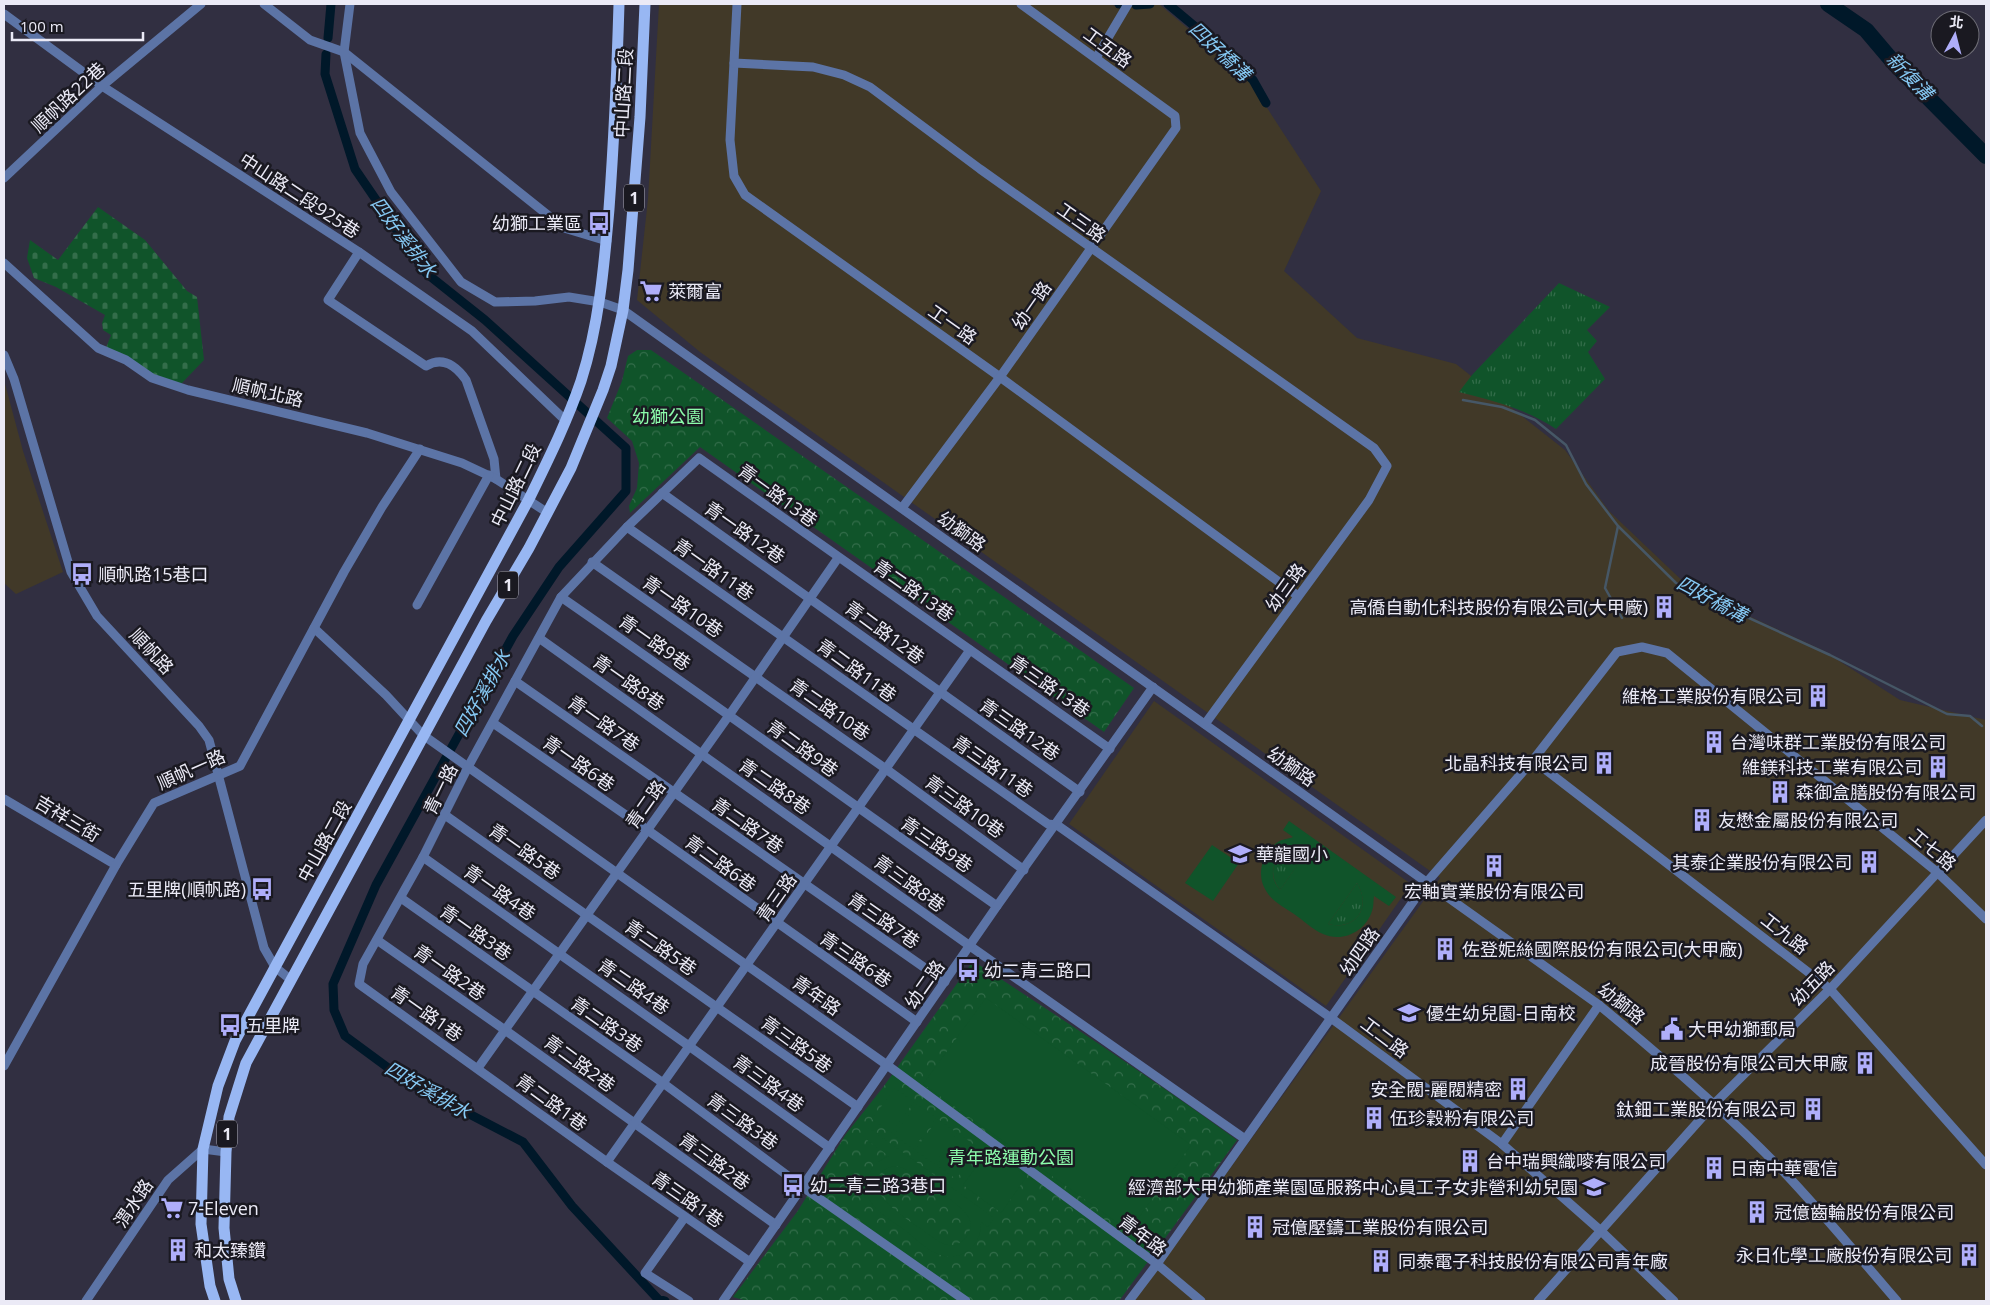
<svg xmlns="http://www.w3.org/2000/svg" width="1990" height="1305" font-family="'Open Sans','Noto Sans TC',sans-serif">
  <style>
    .industrial { fill: #413928 }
    .grass { fill: url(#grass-tufts) }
    .forest { fill: url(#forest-crowns) }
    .cemetery { fill: url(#cemetery-stones) }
    .pitch { fill: #10542a; fill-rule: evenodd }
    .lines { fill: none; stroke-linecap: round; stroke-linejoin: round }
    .stream { stroke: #465766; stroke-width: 2.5 }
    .canal { stroke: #001829; stroke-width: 9 }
    .river { stroke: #001829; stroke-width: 16 }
    .minor { stroke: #5c74a6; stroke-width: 9 }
    .major { stroke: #98b7f3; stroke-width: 11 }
    .labels { text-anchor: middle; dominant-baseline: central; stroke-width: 5; stroke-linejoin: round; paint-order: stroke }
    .shield { fill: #1a1921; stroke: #acabb6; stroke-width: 1 }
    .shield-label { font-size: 16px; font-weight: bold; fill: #ebeaf6 }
    .street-label { font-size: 18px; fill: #ebeaf6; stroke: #1a1921 }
    .poi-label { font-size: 18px; fill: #ebeaf6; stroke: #1a1921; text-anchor: start }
    .park-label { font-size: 18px; fill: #8cfcab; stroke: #1a1921 }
    .water-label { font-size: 19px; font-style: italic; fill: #86c9f4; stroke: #1a1921 }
  </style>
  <defs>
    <pattern id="grass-tufts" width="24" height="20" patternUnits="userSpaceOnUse" patternTransform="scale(1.25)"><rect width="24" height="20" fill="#10542a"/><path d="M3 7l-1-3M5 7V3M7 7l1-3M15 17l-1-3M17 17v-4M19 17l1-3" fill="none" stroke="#336d4a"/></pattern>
    <pattern id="forest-crowns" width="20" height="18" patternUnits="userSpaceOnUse" patternTransform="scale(1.25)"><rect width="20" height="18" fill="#10542a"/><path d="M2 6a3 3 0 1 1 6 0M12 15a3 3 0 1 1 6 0" fill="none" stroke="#336d4a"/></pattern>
    <pattern id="cemetery-stones" width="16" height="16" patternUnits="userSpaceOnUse" patternTransform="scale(1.25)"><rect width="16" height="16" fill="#10542a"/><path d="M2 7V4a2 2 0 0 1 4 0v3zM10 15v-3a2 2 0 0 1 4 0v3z" fill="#336d4a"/></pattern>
  </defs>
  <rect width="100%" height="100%" fill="#312f41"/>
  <g class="industrial">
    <path d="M659,4H1111L1119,8L1140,4H1159L1249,80L1321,191L1284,271L1357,338L1456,364L1565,450L1609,511L1691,589L1822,650L1900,700L1986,720V1301H1134L1440,878L700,352L637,300L648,199Z"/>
    <path d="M4,380L23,451L63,572L16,594L4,583Z"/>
    <path d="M1154,701L1411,884L1326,1006L1069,824Z"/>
  </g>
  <g class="grass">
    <path d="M1559,283L1610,307L1587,330L1597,341L1588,352L1605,379L1556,429C1526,409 1494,401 1459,392L1472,375Z"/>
    <path d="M1292,847H1300L1309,849L1280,890C1267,874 1273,855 1292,847Z"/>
    <path d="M1357,883C1372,907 1356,931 1328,924Z"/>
  </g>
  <g class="forest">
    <path d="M637,350H651L1134,688L1104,732L700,447L630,513L629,506L637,488L639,463L632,441L607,418L622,381L628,356Z"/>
    <path d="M973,961C1063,1019 1151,1078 1237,1140L1119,1301H747L733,1297L797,1212L846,1134L884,1086Z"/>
  </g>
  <path class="cemetery" d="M98,207L145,240L187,291L197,297L204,360L181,384L154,375L106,348L111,335L103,330L102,323L105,315L56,287L34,278L27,258L30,240L58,260Z"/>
  <g class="pitch">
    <path d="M1289,821L1396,897L1389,906L1374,896C1373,901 1374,906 1372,911C1366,931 1343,943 1323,934C1313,930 1303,920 1294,914C1284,907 1271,901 1265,889C1256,873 1263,852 1278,842C1282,839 1288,839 1293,837L1283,830ZM1292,847H1300L1308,850L1280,890C1266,874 1274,855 1292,847ZM1357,883C1372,907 1356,931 1328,924Z"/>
    <path d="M1212,845L1239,863L1213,901L1185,883Z"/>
    <path d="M986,998L1191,1145L1129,1231L923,1084Z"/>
    <path d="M895,1088L914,1102L891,1133L872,1119Z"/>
    <path d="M917,1104L936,1118L913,1149L894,1135Z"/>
    <path d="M938,1119L957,1133L934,1164L915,1150Z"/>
    <path d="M869,1128L994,1218L988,1227L981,1222C982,1243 965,1260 944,1256C930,1253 917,1240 906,1231C889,1218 857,1203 868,1176C872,1166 879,1160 889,1156L863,1137ZM896,1166C908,1166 965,1207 969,1218C975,1231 962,1248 948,1245C941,1244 937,1240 931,1236C917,1225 869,1199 878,1178C881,1170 888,1167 896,1166Z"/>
    <path d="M960,1134L979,1149L956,1179L937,1165Z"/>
    <path d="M989,1149L1027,1176L1001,1213L963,1185Z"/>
  </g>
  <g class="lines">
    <g class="stream">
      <path d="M1463,400L1502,407L1535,420L1566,445L1586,484L1618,526L1676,583L1716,603L1830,655L1947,714L1970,716L1982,726"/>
      <path d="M1618,526L1605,588L1622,618"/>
    </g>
    <g class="canal">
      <path d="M1119,4H1120"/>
      <path d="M1168,4L1211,40L1253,80L1266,103"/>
      <path d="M1136,5L1150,4"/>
      <path d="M328,38L331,4"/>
      <path d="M326,54L325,74L355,169L426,273L485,320L626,448V491L559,567L513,636L376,885L333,984L334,1010L345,1036L406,1081L523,1142L572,1206L658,1299L665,1301"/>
    </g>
    <path class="river" d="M1828,4L1866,30L1894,63L1986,156"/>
    <g class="minor">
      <path d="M264,4L310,40L344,52L564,228L607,241"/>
      <path d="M350,4L344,52L360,133L391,192L461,282L495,302L535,301L569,297L600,302L623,310L1599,1005C1662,1057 1725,1111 1782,1170C1822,1212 1859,1257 1897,1301"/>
      <path d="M737,4L730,140L734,176L745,195L1000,377L1298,596"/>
      <path d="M4,14L102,86L359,252L472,331L566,421"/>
      <path d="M1096,58L1128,4"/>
      <path d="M734,63L813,67L844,75L870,87L980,169L1374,448L1387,466L1369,500L1205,724"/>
      <path d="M4,178L102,86L201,4"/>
      <path d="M359,252L328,300L426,366C443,356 456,366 466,380L494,459L496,479"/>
      <path d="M4,263L98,348L126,360L152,378L188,390L367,433L462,463L496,479L548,513"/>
      <path d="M4,355L14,379L71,572L97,616L199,726L209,740L264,948L275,967L291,980"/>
      <path d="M662,493L1080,792"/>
      <path d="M902,508L1000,377L1176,128L1175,116L1021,4"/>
      <path d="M627,527L1048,824L1057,825L1331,1018L1502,1144L1601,1231L1674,1301"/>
      <path d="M592,562L886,769L1024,870"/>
      <path d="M561,597C708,699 852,804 997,906"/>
      <path d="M417,605L489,475"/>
      <path d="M314,628L386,695L423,735L887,1065L1157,1264L1201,1301"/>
      <path d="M539,638L970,946L1245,1139"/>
      <path d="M515,681L945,982"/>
      <path d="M493,723L646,829L917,1022"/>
      <path d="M1533,760L1830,989L1986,1165"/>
      <path d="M4,799L116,865"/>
      <path d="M445,815L858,1107"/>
      <path d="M423,857L689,1046L830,1148"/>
      <path d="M401,898L663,1083L807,1190L966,1301"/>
      <path d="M377,940L505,1030L776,1225"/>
      <path d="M4,1066L116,865L154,803L240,766L344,572L382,507L420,449"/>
      <path d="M478,1068L730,714L838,558"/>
      <path d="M1502,1144L1599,1005"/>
      <path d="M607,1162L970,650"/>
      <path d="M685,1217L645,1273L689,1301"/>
      <path d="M750,1262L607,1162L359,984L363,964L423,857L468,767L561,597L627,527L699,458L1110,749"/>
      <path d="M86,1301L168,1180L203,1149L226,1152"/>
      <path d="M723,1301L997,906L1153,687"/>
      <path d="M1129,1301L1157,1264L1427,882L1533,760L1617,652L1642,647L1667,653L1937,872L1986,919"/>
      <path d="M1538,1301L1714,1104L1830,989L1986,820"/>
    </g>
    <g class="major">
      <path d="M215,1301L210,1286L201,1224L203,1149L218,1086L235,1041L529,499C548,460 567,422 581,381C599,325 604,267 609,209C614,140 617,72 619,4"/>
      <path d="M236,1301L229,1279L224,1228L226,1152L229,1117L246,1063L486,621L529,548L571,468L603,390L611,366L623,310L628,270L640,117L645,4"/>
    </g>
  </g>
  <defs>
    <symbol id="bus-bare" viewBox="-9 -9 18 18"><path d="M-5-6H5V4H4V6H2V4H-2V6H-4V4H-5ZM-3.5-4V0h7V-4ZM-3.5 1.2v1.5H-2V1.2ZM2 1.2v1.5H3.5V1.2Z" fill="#afaefa" stroke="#1a1921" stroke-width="2.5" paint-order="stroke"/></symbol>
    <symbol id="supermarket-bare" viewBox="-9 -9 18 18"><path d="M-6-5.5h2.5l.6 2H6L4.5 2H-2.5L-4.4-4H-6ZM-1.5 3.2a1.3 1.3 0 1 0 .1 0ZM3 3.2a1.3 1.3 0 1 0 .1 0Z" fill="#afaefa" stroke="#1a1921" stroke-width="2.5" paint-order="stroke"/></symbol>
    <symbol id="building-bare" viewBox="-9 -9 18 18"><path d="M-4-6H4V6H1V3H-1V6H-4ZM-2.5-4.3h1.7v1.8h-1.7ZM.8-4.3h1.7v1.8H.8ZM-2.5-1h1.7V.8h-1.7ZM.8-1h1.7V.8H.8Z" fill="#afaefa" stroke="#1a1921" stroke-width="2.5" paint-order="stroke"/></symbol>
    <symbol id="school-bare" viewBox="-9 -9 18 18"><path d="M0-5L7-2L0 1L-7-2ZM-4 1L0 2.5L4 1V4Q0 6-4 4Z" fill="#afaefa" stroke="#1a1921" stroke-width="2.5" paint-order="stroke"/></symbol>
    <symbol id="civic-bare" viewBox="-9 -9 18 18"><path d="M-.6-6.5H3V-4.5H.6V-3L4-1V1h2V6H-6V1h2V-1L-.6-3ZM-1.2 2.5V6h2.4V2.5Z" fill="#afaefa" stroke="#1a1921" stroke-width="2.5" paint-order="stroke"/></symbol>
  </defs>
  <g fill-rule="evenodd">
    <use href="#bus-bare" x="583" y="207" width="32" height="32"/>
    <use href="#supermarket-bare" x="635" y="275" width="32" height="32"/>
    <use href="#bus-bare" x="66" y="558" width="32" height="32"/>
    <use href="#building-bare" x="1648" y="591" width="32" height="32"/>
    <use href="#building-bare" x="1802" y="680" width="32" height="32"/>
    <use href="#building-bare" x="1698" y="726" width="32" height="32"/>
    <use href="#building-bare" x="1588" y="747" width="32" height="32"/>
    <use href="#building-bare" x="1922" y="751" width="32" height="32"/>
    <use href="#building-bare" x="1764" y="776" width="32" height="32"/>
    <use href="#building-bare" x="1686" y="804" width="32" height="32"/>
    <use href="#school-bare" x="1224" y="838" width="32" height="32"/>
    <use href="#building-bare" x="1853" y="846" width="32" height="32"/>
    <use href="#building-bare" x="1478" y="850" width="32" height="32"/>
    <use href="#bus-bare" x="246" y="873" width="32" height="32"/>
    <use href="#building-bare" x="1429" y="933" width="32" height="32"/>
    <use href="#bus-bare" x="952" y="954" width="32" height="32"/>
    <use href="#school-bare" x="1393" y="997" width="32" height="32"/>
    <use href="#bus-bare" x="214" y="1009" width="32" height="32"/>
    <use href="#civic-bare" x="1656" y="1013" width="32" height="32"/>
    <use href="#building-bare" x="1849" y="1047" width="32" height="32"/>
    <use href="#building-bare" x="1502" y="1073" width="32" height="32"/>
    <use href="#building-bare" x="1797" y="1093" width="32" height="32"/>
    <use href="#building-bare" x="1358" y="1102" width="32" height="32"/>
    <use href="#building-bare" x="1454" y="1145" width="32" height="32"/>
    <use href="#building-bare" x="1698" y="1152" width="32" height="32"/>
    <use href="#bus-bare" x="777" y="1169" width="32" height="32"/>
    <use href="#school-bare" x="1578" y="1171" width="32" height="32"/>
    <use href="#supermarket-bare" x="156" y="1192" width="32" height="32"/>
    <use href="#building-bare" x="1741" y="1196" width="32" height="32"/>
    <use href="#building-bare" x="1239" y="1211" width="32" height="32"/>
    <use href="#building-bare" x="162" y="1234" width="32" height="32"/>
    <use href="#building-bare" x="1953" y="1239" width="32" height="32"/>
    <use href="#building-bare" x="1365" y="1245" width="32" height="32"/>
  </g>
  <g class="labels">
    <g class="shield">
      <rect x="624" y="184.5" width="20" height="27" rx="4"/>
      <rect x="498" y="571.5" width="20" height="27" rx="4"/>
      <rect x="217" y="1120.5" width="20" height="27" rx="4"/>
    </g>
    <g class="shield-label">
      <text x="634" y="198">1</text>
      <text x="508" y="585">1</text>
      <text x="227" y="1134">1</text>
    </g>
    <g class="street-label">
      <text transform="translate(1108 47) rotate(36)">工五路</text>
      <text transform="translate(623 93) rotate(-87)">中山路二段</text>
      <text transform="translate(68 97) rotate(-43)">順帆路22巷</text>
      <text transform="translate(300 195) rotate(33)">中山路二段925巷</text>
      <text transform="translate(1082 222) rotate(35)">工三路</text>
      <text transform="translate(1031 305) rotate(-55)">幼一路</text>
      <text transform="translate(953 324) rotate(35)">工一路</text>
      <text transform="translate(268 392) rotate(13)">順帆北路</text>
      <text transform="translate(515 485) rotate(-64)">中山路二段</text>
      <text transform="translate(778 495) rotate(36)">青一路13巷</text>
      <text transform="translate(962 531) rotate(36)">幼獅路</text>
      <text transform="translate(745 532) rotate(35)">青一路12巷</text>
      <text transform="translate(714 569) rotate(35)">青一路11巷</text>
      <text transform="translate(1285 587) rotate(-54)">幼三路</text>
      <text transform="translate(914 590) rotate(35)">青二路13巷</text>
      <text transform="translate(683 606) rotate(35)">青一路10巷</text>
      <text transform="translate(885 632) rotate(36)">青二路12巷</text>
      <text transform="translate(655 642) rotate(35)">青一路9巷</text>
      <text transform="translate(152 651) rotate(47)">順帆路</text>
      <text transform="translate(857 670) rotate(36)">青二路11巷</text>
      <text transform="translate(629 682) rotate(35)">青一路8巷</text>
      <text transform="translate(1050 686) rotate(35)">青三路13巷</text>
      <text transform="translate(830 709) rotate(35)">青二路10巷</text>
      <text transform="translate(604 723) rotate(35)">青一路7巷</text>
      <text transform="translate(1020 729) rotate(35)">青三路12巷</text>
      <text transform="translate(803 748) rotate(36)">青二路9巷</text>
      <text transform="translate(579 763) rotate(35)">青一路6巷</text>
      <text transform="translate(993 766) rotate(35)">青三路11巷</text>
      <text transform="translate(1292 766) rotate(35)">幼獅路</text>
      <text transform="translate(191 769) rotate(-24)">順帆一路</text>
      <text transform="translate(775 786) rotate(35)">青二路8巷</text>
      <text transform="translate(440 789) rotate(-64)">青一路</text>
      <text transform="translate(645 804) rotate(-55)">青二路</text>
      <text transform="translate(965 806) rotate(36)">青三路10巷</text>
      <text transform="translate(68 818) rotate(31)">吉祥三街</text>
      <text transform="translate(748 825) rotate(35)">青二路7巷</text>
      <text transform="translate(324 841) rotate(-61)">中山路二段</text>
      <text transform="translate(937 844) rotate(35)">青三路9巷</text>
      <text transform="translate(1933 849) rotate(40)">工七路</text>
      <text transform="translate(525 851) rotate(35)">青一路5巷</text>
      <text transform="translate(721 863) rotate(36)">青二路6巷</text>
      <text transform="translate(910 883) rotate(36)">青三路8巷</text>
      <text transform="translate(500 892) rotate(35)">青一路4巷</text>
      <text transform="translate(776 897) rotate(-55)">青三路</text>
      <text transform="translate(884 920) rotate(35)">青三路7巷</text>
      <text transform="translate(476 932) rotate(35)">青一路3巷</text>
      <text transform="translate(1785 933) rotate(38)">工九路</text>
      <text transform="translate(661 947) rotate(35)">青二路5巷</text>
      <text transform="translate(1359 951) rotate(-55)">幼四路</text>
      <text transform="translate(856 959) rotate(35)">青三路6巷</text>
      <text transform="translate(450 972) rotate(35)">青一路2巷</text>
      <text transform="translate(1812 983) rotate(-46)">幼五路</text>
      <text transform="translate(924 984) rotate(-55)">幼二路</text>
      <text transform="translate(634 986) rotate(35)">青二路4巷</text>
      <text transform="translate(817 995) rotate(35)">青年路</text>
      <text transform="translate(1622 1003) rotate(39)">幼獅路</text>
      <text transform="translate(427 1013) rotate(35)">青一路1巷</text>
      <text transform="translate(607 1024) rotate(35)">青二路3巷</text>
      <text transform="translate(1385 1037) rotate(37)">工二路</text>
      <text transform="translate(797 1044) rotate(36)">青三路5巷</text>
      <text transform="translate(580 1063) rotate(36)">青二路2巷</text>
      <text transform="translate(769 1083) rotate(36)">青三路4巷</text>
      <text transform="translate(552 1102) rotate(36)">青二路1巷</text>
      <text transform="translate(743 1121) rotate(36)">青三路3巷</text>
      <text transform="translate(715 1161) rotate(36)">青三路2巷</text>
      <text transform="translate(688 1199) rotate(35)">青三路1巷</text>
      <text transform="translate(133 1203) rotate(-56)">渭水路</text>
      <text transform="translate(1143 1235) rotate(37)">青年路</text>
    </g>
    <g class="poi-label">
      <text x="582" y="223" text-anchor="end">幼獅工業區</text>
      <text x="668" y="291">萊爾富</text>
      <text x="98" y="574">順帆路15巷口</text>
      <text x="1648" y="607" text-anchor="end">高僑自動化科技股份有限公司(大甲廠)</text>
      <text x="1802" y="696" text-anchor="end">維格工業股份有限公司</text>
      <text x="1730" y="742">台灣味群工業股份有限公司</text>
      <text x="1588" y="763" text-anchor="end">北晶科技有限公司</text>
      <text x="1922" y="767" text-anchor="end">維鎂科技工業有限公司</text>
      <text x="1796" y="792">森御盒膳股份有限公司</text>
      <text x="1718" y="820">友懋金屬股份有限公司</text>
      <text x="1256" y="854">華龍國小</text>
      <text x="1852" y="862" text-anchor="end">其泰企業股份有限公司</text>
      <text x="246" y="889" text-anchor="end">五里牌(順帆路)</text>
      <text x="1494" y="891" text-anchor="middle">宏軸實業股份有限公司</text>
      <text x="1462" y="949">佐登妮絲國際股份有限公司(大甲廠)</text>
      <text x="984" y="970">幼二青三路口</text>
      <text x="1426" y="1013">優生幼兒園-日南校</text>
      <text x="246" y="1025">五里牌</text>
      <text x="1688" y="1029">大甲幼獅郵局</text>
      <text x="1848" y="1063" text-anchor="end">成晉股份有限公司大甲廠</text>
      <text x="1502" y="1089" text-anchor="end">安全閥-麗閥精密</text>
      <text x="1796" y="1109" text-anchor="end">鈦鈿工業股份有限公司</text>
      <text x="1390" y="1118">伍珍穀粉有限公司</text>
      <text x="1486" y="1161">台中瑞興織嘜有限公司</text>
      <text x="1730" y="1168">日南中華電信</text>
      <text x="810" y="1185">幼二青三路3巷口</text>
      <text x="1578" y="1187" text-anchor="end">經濟部大甲幼獅產業園區服務中心員工子女非營利幼兒園</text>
      <text x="188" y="1208">7-Eleven</text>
      <text x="1774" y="1212">冠億齒輪股份有限公司</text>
      <text x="1272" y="1227">冠億壓鑄工業股份有限公司</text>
      <text x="194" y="1250">和太臻鑽</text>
      <text x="1952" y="1255" text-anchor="end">永日化學工廠股份有限公司</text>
      <text x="1398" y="1261">同泰電子科技股份有限公司青年廠</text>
    </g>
    <g class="park-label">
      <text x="668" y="416">幼獅公園</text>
      <text x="1011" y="1157">青年路運動公園</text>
    </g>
    <g class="water-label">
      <text transform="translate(1220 51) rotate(43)">四好橋溝</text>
      <text transform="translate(1910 76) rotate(46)">新復溝</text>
      <text transform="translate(404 237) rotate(53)">四好溪排水</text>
      <text transform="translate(1712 599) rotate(28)">四好橋溝</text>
      <text transform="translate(482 693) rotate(-61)">四好溪排水</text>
      <text transform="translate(428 1090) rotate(30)">四好溪排水</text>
    </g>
  </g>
  <rect width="1990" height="1305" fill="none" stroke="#ebeaf6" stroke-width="10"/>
  <g transform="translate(1955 35) rotate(7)"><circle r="24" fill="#1a1921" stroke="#6e6d76"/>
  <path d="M0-4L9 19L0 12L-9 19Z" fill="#afaefa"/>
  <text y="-8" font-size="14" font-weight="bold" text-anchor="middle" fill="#ebeaf6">北</text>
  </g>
  <path d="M12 32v8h131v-8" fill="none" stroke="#ebeaf6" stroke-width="2.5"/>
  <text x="20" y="32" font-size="15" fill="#ebeaf6" stroke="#1a1921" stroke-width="4" paint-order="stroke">100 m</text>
</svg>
